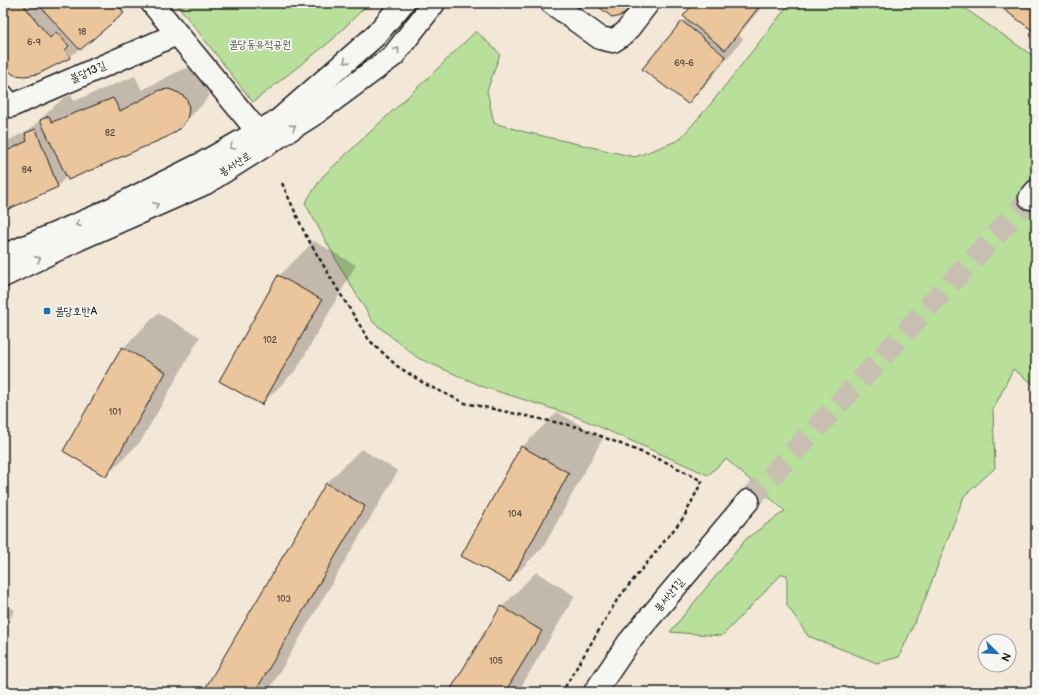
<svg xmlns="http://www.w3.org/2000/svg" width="1039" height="695" font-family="'Balsamiq Sans','Poor Story',sans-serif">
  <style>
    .green { fill: #b8e09b; stroke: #6a7e5c }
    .shadow { fill: #0003 }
    .building { fill: #ebc69c; stroke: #1c1c1c }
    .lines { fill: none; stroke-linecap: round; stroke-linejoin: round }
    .street-tunnel { stroke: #c8bfb2; stroke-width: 22; stroke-dasharray: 22 11; stroke-linecap: butt }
    .street-casing { stroke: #1c1c1c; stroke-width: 25 }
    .secondary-casing { stroke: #1c1c1c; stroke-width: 25 }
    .path { stroke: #1c1c1c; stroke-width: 2.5; stroke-dasharray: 4 3; stroke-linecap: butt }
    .street { stroke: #f6f6f2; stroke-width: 22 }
    .secondary { stroke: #f6f6f2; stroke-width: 22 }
    .oneway { stroke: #949492 }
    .poi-dot { fill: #1f6fb2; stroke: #f6f6f2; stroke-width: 1.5 }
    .labels { text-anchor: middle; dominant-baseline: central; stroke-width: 3.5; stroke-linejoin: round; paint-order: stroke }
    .number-label { font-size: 9px; fill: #50463c }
    .park-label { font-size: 11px; fill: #4b5742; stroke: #f6f6f2 }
    .street-label { font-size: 11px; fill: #1c1c1c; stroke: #f6f6f2 }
    .poi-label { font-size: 11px; fill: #1c1c1c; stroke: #f6f6f2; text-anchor: start }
  </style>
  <rect width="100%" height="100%" fill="#f3e8d8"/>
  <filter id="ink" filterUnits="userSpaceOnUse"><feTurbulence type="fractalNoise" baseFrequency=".025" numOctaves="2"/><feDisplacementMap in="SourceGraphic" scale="8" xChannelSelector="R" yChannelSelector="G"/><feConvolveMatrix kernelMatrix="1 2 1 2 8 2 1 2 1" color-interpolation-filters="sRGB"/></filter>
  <g filter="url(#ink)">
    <g class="green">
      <path d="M176,3H369L331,41L253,102Z"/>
      <path d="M790,3H957L1036,58V386L1013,369L993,410L995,468L964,496L924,602L899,657L877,663L808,636L787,605V575L782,574L722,636L670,632L747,538L785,511L726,459L708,475L575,416L484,387L418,358L373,322L343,272L305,203L323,176L432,74L476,31L500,54L487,91L494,123L525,132L635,157L679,140L709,106Z"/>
    </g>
    <g class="shadow">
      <path d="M3,3H132L70,57L37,73L3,64Z"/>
      <path d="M695,3H765L739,35L743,39L705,86L687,103L683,22L687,18Z"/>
      <path d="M191,68L210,87L209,96L202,105L180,127L67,176L58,186L3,211V141L4,144L7,141L29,130L63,98L71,95L74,101L135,76L142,90L183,69Z"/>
      <path d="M314,241L356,265L297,369L262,404L279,276Z"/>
      <path d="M158,313L200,337L141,441L106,476L64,451L123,348Z"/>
      <path d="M557,412L603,438L544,546L509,581L522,447Z"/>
      <path d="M361,449L398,471L271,687L267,692H204L326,484Z"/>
      <path d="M536,572L575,596L518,692H451L502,607Z"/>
      <path d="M3,603L15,610L3,631Z"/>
      <path d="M754,688L762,692H750Z"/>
    </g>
    <g class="building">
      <path d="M8,3H22L50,38L56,32L69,46L65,50L70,58L38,74L25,76L14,75L6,69L3,65V7Z"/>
      <path d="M37,3H116L124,13L80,50Z"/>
      <path d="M594,3H633L623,15L613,18Z"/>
      <path d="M694,3H762L725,50L683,16Z"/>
      <path d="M995,3H1036V33Z"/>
      <path d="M682,21L726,57L688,104L642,69Z"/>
      <path d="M169,89L179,93L187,99L189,109L187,119L181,128L167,137L68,180L40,120L49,116L52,122L113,98L120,111L160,90Z"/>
      <path d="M36,129L58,187L4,211L3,153L27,141L25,133Z"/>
      <path d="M278,275L322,300L262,405L219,381Z"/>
      <path d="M122,347L166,372L106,477L63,451Z"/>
      <path d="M521,446L569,473L510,582L461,556Z"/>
      <path d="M326,483L365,506L255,692H203Z"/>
      <path d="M501,606L542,631L505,692H449Z"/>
    </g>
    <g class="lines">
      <path class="street-tunnel" d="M748,501L1030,198"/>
      <defs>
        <g id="street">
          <path d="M152,3L268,144"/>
          <path d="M552,3L600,38L613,41L625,33L648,3"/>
          <path d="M3,96L11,106L177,34"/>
          <path d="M1030,198L1036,191"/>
          <path d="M595,692L629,642L748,501"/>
        </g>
        <g id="secondary">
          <path d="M3,256L97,216L203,163L279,120L375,36L403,3"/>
          <path d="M3,276L79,239L206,183L316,113L393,56L434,3"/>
        </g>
      </defs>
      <use href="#street" class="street-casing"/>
      <use href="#secondary" class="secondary-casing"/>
      <path class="path" d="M282,183L305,234L338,290L369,340L397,366L425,384L465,403L578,427L666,462L702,481L684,517L617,600L562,692"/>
      <use href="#street" class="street"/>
      <use href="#secondary" class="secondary"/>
    </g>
    <defs><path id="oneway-chevron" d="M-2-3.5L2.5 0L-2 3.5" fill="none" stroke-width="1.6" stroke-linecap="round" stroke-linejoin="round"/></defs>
    <g class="oneway">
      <use href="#oneway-chevron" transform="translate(397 50) rotate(-52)"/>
      <use href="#oneway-chevron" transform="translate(346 61) rotate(139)"/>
      <use href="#oneway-chevron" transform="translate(293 127) rotate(-33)"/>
      <use href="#oneway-chevron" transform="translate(232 147) rotate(150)"/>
      <use href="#oneway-chevron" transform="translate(156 205) rotate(-24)"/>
      <use href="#oneway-chevron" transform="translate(78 224) rotate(157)"/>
      <use href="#oneway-chevron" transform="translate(38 259) rotate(-26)"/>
    </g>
  </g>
  <rect class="poi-dot" x="43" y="307" width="8" height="8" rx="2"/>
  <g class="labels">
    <g class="number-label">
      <text x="82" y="32">18</text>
      <text x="34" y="42">6-9</text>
      <text x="684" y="63">69-6</text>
      <text x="110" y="133">82</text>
      <text x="27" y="170">84</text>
      <text x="270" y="340">102</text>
      <text x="115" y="412">101</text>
      <text x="515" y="514">104</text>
      <text x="284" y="599">103</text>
      <text x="496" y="661">105</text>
    </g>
    <g class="park-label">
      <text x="260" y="44">불당동유적공원</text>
    </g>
    <g class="street-label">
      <text transform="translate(88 72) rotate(-23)">불당13길</text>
      <text transform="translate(235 164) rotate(-32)">봉서산로</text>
      <text transform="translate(669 595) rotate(-50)">봉서산1길</text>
    </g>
    <g class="poi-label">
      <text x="55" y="311">불당호반A</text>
    </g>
  </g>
  <rect width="1039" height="695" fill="none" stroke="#f6f6f2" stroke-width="16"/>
  <rect x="8" y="8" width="1023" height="679" fill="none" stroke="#1c1c1c" stroke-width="1.5" filter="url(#ink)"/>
  <g transform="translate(997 653) rotate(114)"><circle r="19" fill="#f6f6f2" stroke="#9f9f9c"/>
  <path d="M0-3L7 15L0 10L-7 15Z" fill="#1f6fb2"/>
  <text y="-6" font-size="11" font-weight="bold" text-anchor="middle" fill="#1c1c1c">N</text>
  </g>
</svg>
